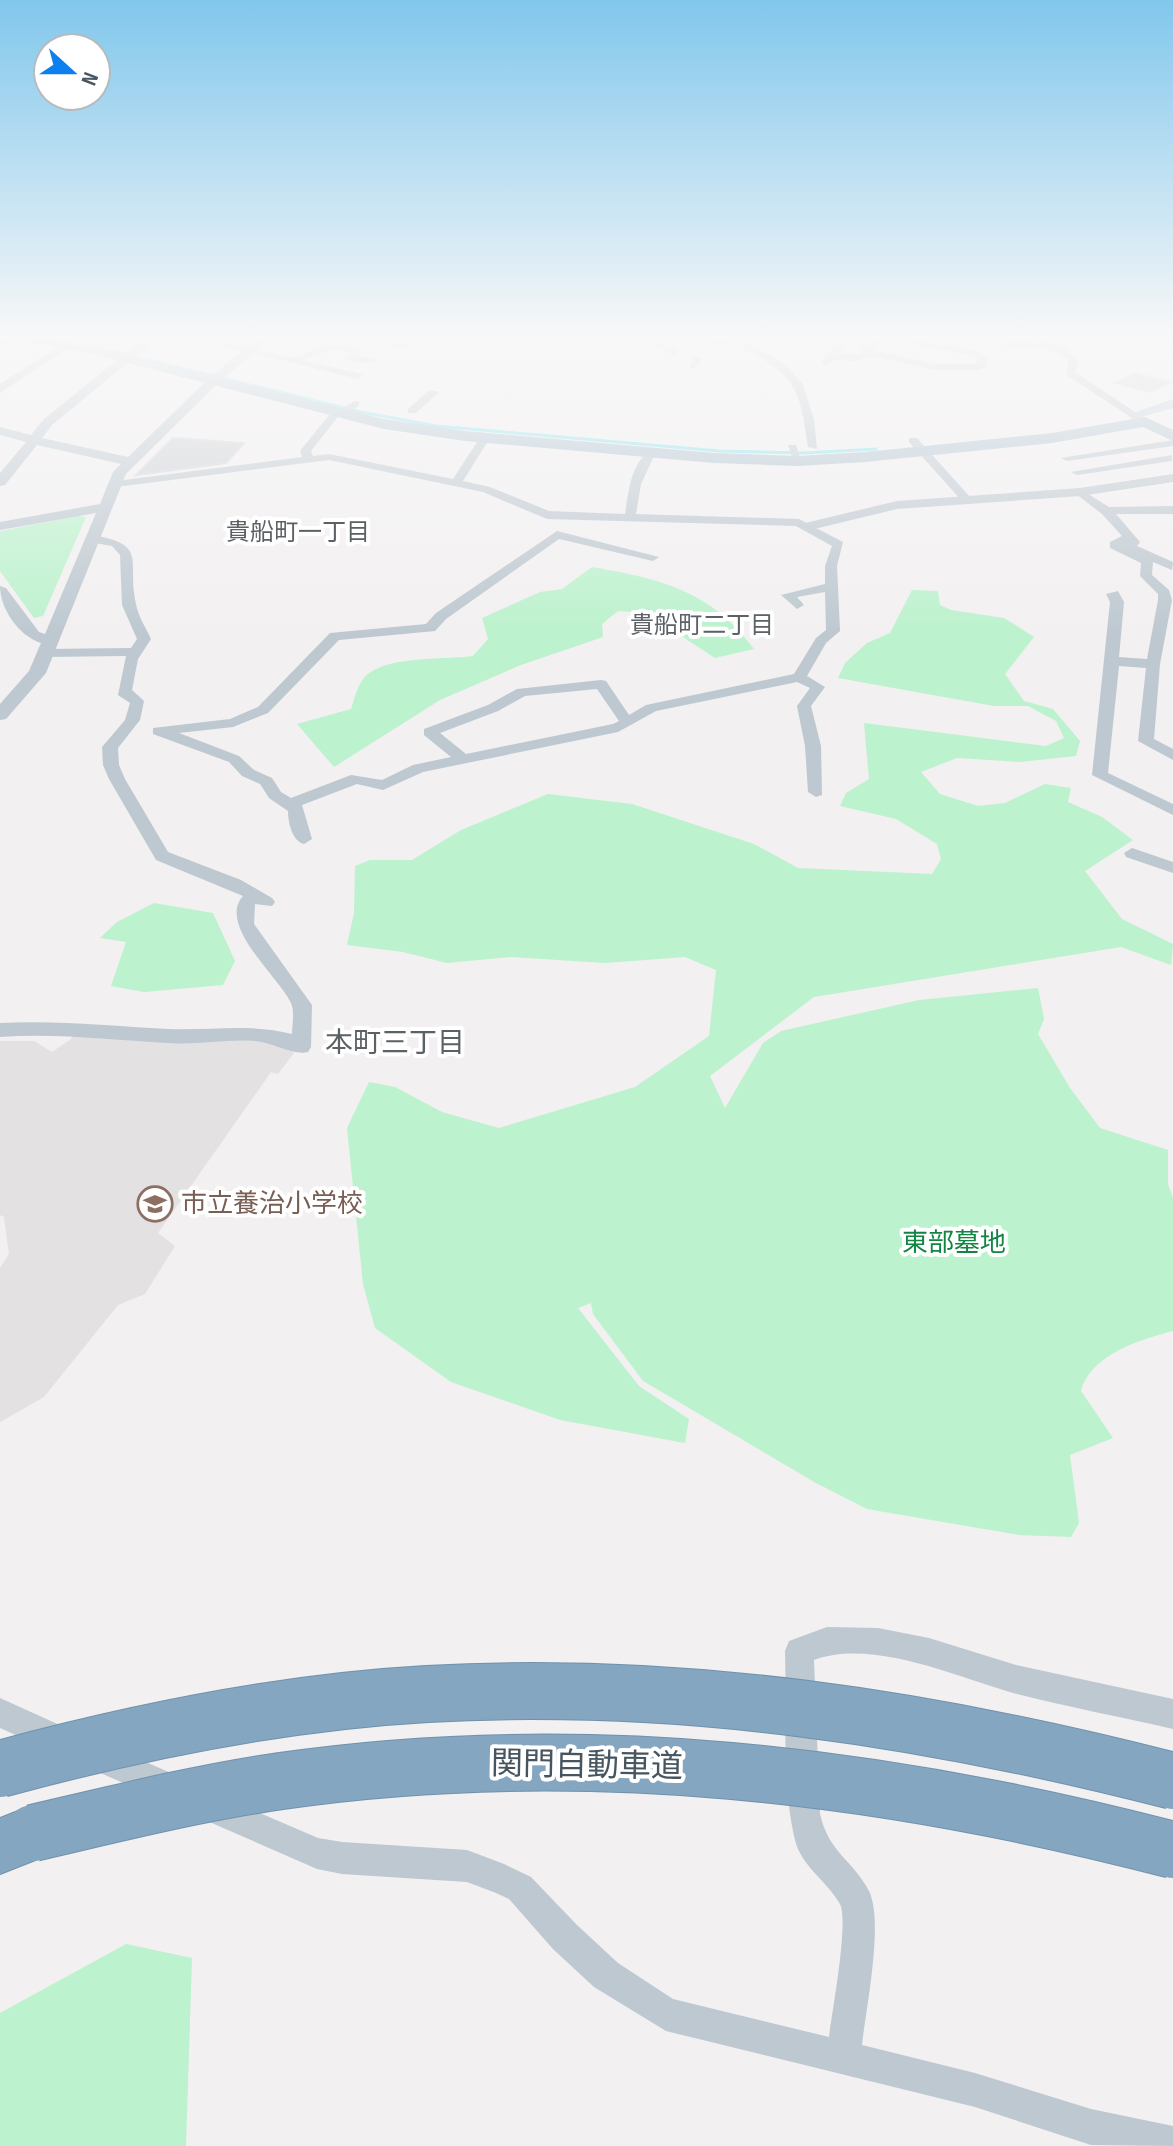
<svg xmlns="http://www.w3.org/2000/svg" width="1173" height="2146" font-family="'Sofia Sans Condensed','Noto Sans JP',sans-serif">
  <style>
    .education { fill: #e3e1e2 }
    .green { fill: #bcf2cd }
    .lines { fill: none; stroke-linecap: round; stroke-linejoin: round }
    .stream { stroke: #87e3f1; stroke-width: 3 }
    .building { fill: #cbd0d5; stroke: #d3d6dc; stroke-width: 2 }
    .motorway-casing { stroke: #7091ad; stroke-width: 2 }
    .minor { fill: #bdc8d0; fill-rule: evenodd }
    .tertiary { fill: #bdc8d0; fill-rule: evenodd }
    .secondary { fill: #bfcdd8; fill-rule: evenodd }
    .primary { fill: #aec2d0; fill-rule: evenodd }
    .motorway { fill: #85a6c1; fill-rule: evenodd }
    .motorway-bridge-casing { stroke: #7091ad; stroke-width: 58; stroke-linecap: butt }
    .motorway-bridge { stroke: #85a6c1; stroke-width: 56 }
    .labels { text-anchor: middle; dominant-baseline: central; stroke-width: 8; stroke-linejoin: round; paint-order: stroke }
    .far-neighbourhood-label { font-size: 24px; fill: #5c6165; stroke: #fff }
    .education-label { font-size: 26px; fill: #785e54; stroke: #fff; text-anchor: start }
    .park-label { font-size: 26px; fill: #128543; stroke: #fff }
    .neighbourhood-label { font-size: 28px; fill: #5c6165; stroke: #fff }
    .near-street-label { font-size: 32px; fill: #46555f; stroke: #fff }
  </style>
  <rect width="100%" height="100%" fill="#f2f0f0"/>
  <g class="education">
    <path d="M1080,335H1173V346L1134,345Z"/>
    <path d="M73,1033L244,1038L292,1048L294,1053L278,1074L271,1072L158,1233L175,1246L145,1294L118,1305L44,1397L0,1422V1268L9,1254L4,1217L0,1215V1041H34L52,1052L71,1039Z"/>
  </g>
  <g class="green">
    <path d="M78,516L86,517L43,616L34,618L0,571V531Z"/>
    <path d="M592,567C661,579 710,590 754,649L715,658L646,613L618,611L602,624L603,637L521,665L440,700L334,767L297,724L351,709C354,700 357,687 363,679C382,655 443,660 473,656L488,639L482,618L540,592L562,589Z"/>
    <path d="M912,590L938,591L940,605L951,610L1004,618L1034,637L1005,674L1024,701L1053,709L1080,741L1076,756L1020,762L957,758L921,772L940,794L978,806L1005,803L1045,784L1071,788L1068,802L1102,817L1133,840L1085,871L1122,919L1173,944L1171,965L1121,947L814,997L710,1076L725,1108L763,1043L781,1031L919,1000L1038,988L1044,1019L1038,1034L1070,1088L1100,1128L1168,1150V1184L1173,1198V1331C1141,1339 1090,1355 1081,1391L1113,1438L1070,1455L1079,1523L1071,1537L1019,1535L867,1509L816,1483L643,1381L593,1314L591,1303L578,1308L639,1386L689,1419L685,1443L560,1420L451,1382L375,1328L363,1284L347,1128L369,1082L395,1087L442,1112L499,1128L635,1087L709,1036L716,970L685,957L605,963L511,957L447,963L403,952L347,945L354,913L355,866L370,860H412L461,830L548,794L632,804L754,844L798,868L932,874L941,859L937,844L896,819L840,806L846,793L869,779L864,723L1046,746L1064,738L1056,721L1028,706H994L838,678L845,663L867,643L890,633Z"/>
    <path d="M154,903L213,913L235,961L223,985L144,992L111,986L126,942L100,938L117,922Z"/>
    <path d="M126,1944L192,1958L186,2146H0V2013Z"/>
  </g>
  <g class="lines">
    <path class="stream" d="M58,338L361,412L436,426L719,451L804,453L876,449"/>
  </g>
  <g class="building">
    <path d="M1135,373L1170,382L1150,392L1115,383Z"/>
    <path d="M173,438L244,443L226,463L136,475Z"/>
  </g>
  <g class="lines">
    <defs>
      <path id="motorway" d="M33,1805L53,1813L61,1833L53,1853L0,1874V1818Z"/>
    </defs>
    <use href="#motorway" class="motorway-casing"/>
    <g class="minor">
      <path d="M12,335H24L0,348V341Z"/>
      <path d="M177,335C203,334 226,346 252,346L256,350L291,358L333,343L361,350L359,356L379,360C371,365 352,363 344,358L350,353L334,349L302,360L362,374L359,379Z"/>
      <path d="M336,335H357L408,345L403,348Z"/>
      <path d="M591,335H602L597,338Z"/>
      <path d="M610,335L649,337L679,352L674,355L647,342Z"/>
      <path d="M691,335C704,334 716,341 729,339L725,335H735L785,364L802,383L814,419L817,449L808,447C799,379 793,377 736,343L719,346Z"/>
      <path d="M795,335H804L795,347L790,344Z"/>
      <path d="M844,335L853,336L837,354H862V348L884,335H899L980,352L987,359L985,367L980,370H935L873,356L857,361L833,360L828,365H822V361ZM891,341L974,356L977,359L976,364H935L872,350Z"/>
      <path d="M969,335C990,334 1010,341 1032,340L1023,335C1039,335 1072,347 1079,362L1075,372L1150,422L1141,424L1067,375L1068,359L1042,346L1007,347Z"/>
      <path d="M695,356L703,358L695,368H689Z"/>
      <path d="M430,390L439,392L416,413H408V409Z"/>
      <path d="M355,401L359,402V406L338,417L311,451L313,456L329,454L453,479L479,439L483,438L488,441L463,481L490,487L549,511L625,514C628,495 631,463 648,453L654,456L641,484L636,514L799,519L843,542L837,566L840,631L826,643L807,676L825,687L811,706L821,746L822,795L816,797L808,792L805,746L797,706L810,688L797,682L656,711L618,732L423,772L383,790L357,784L302,805L312,839L304,844C292,841 288,822 288,811L269,798L260,784L242,776L229,762L153,734V728L230,719L258,707L330,633L426,624L436,613L557,531L659,557L653,561L559,539L446,619L435,631L339,640L268,713L233,727L179,733L239,756L254,770L272,778L281,792L291,798L351,775L382,780L413,765L451,757L424,735V729L488,705L517,689L601,680L606,681L629,715L646,705L794,674L816,638L826,630L825,592L797,597L804,605L797,609L781,595L825,584V566L832,546L796,526L547,519L483,492L329,460L116,487L110,484L116,481L302,457L300,451L329,415ZM597,689L619,721L613,724L466,754L440,733L498,711L525,696Z"/>
      <path d="M909,438H917L970,497V501H962L909,442Z"/>
      <path d="M1173,440V446L1067,461L1061,458Z"/>
      <path d="M788,445H796L802,463H794Z"/>
      <path d="M1172,455V461L1077,475L1071,472Z"/>
      <path d="M1080,489L1109,507L1173,506V514H1116L1140,542L1137,546L1173,562L1172,570L1153,562L1152,575L1169,590L1172,600L1160,664L1154,739L1173,749V760L1138,741L1146,668L1119,666L1108,773L1173,804V815L1092,775L1110,602L1106,594L1118,591L1124,602L1119,657L1147,659L1158,600V594L1140,576L1141,563L1110,548V542L1122,536L1102,514L1076,494V490Z"/>
      <path d="M93,535C150,545 126,561 136,604C138,616 146,628 151,639L138,659L132,690L144,701L140,720L118,748L119,765L125,779L168,852L241,880L272,898L275,902L272,906L255,904L254,924L312,1005L311,1047L308,1052C295,1056 271,1042 255,1041C226,1039 197,1045 168,1043C111,1040 57,1033 0,1037V1023C57,1020 111,1026 168,1029C210,1031 250,1023 292,1034C292,1025 295,1012 291,1003C278,976 217,925 243,896L156,860L109,779L103,765L102,747L125,720L130,703L118,695L126,656L45,657L38,653L45,649L131,648L137,639L122,605L120,555L112,546L89,542L87,539Z"/>
      <path d="M1132,848L1173,862V873L1126,857L1124,853Z"/>
      <path d="M827,1627L878,1628L929,1638L1016,1665L1173,1699V1729C1121,1717 1068,1707 1017,1694C958,1678 874,1638 814,1660L820,1814C829,1853 852,1859 869,1891C884,1922 866,2008 862,2045L975,2073L1091,2109L1173,2126V2146L1091,2145L975,2107L666,2031L594,1987L553,1949L509,1899L496,1893L467,1882L342,1874L317,1869L198,1817L194,1806L198,1795L209,1791L318,1838L342,1842L467,1850L504,1864L531,1877L577,1925L618,1963L673,1999L829,2037C832,2012 849,1922 840,1904C827,1881 801,1866 795,1840C781,1782 787,1711 785,1651L789,1641Z"/>
      <path d="M0,1698L73,1731L78,1741L73,1751L63,1756L0,1728Z"/>
      <path d="M100,1742L180,1777L184,1788L180,1799L169,1803L89,1768L85,1757L89,1746Z"/>
    </g>
    <g class="tertiary">
      <path d="M88,335H100L92,340L88,339Z"/>
      <path d="M148,335H161L52,425L42,438L128,457L209,378L262,335H275L217,384L126,474L46,673L6,719L0,720V704L29,671L41,643C19,636 0,609 0,586L6,588L39,632L45,634L96,513L0,530V522L100,504L113,472L121,464L37,445L5,485L0,486V473L26,442L0,435V427L31,435L44,419Z"/>
      <path d="M63,343L73,345L0,393V384Z"/>
      <path d="M1173,474V482L1080,496L897,509L806,531L799,527L801,524L897,501L1080,488Z"/>
    </g>
    <path class="secondary" d="M1173,399V408L1137,418L1130,414Z"/>
    <path class="primary" d="M2,335H32L94,346L384,419L465,431L714,453L798,456L865,452L1052,433L1145,417L1173,430V441L1143,427L1052,443L865,462L798,466L714,463L465,441L384,429L93,354L9,339Z"/>
    <use href="#motorway" class="motorway"/>
    <defs>
      <g id="motorway-bridge">
        <path d="M0,1769C140,1731 283,1702 427,1694C681,1680 928,1718 1173,1781"/>
        <path d="M33,1833C115,1814 198,1793 281,1781C581,1738 882,1774 1173,1850"/>
      </g>
    </defs>
    <use href="#motorway-bridge" class="motorway-bridge-casing"/>
    <use href="#motorway-bridge" class="motorway-bridge"/>
  </g>
  <linearGradient id="sky" x2="0" y2="1"><stop stop-color="#81c7ec"/><stop offset="0.53" stop-color="#f9f8f8"/><stop offset="1" stop-color="#f9f8f8" stop-opacity="0"/></linearGradient>
  <rect width="1173" height="635" fill="url(#sky)"/>
  <defs>
    <symbol id="school-ring" viewBox="-11 -11 22 22"><circle r="9.5" fill="#fff" stroke="#8d6e63" stroke-width="1.5"/><path d="M0-5L7-2L0 1L-7-2ZM-4 1L0 2.5L4 1V4Q0 6-4 4Z" fill="#8d6e63"/></symbol>
  </defs>
  <g fill-rule="evenodd">
    <use href="#school-ring" x="135" y="1184" width="40" height="40"/>
  </g>
  <g class="labels">
    <g class="far-neighbourhood-label">
      <text x="298" y="532">貴船町一丁目</text>
      <text x="702" y="625">貴船町二丁目</text>
    </g>
    <g class="education-label">
      <text x="181" y="1204">市立養治小学校</text>
    </g>
    <g class="park-label">
      <text x="954" y="1243">東部墓地</text>
    </g>
    <g class="neighbourhood-label">
      <text x="395" y="1043">本町三丁目</text>
    </g>
    <g class="near-street-label">
      <text transform="translate(587 1766) rotate(1)">関門自動車道</text>
    </g>
  </g>
  <g transform="translate(72 72) rotate(111)"><circle r="38" fill="#ffffff" stroke="#b5bbbf" stroke-width="2"/>
  <path d="M0-6L14 30L0 20L-14 30Z" fill="#0e7fee"/>
  <text y="-12" font-size="22" font-weight="bold" text-anchor="middle" fill="#46555f">N</text>
  </g>
</svg>
